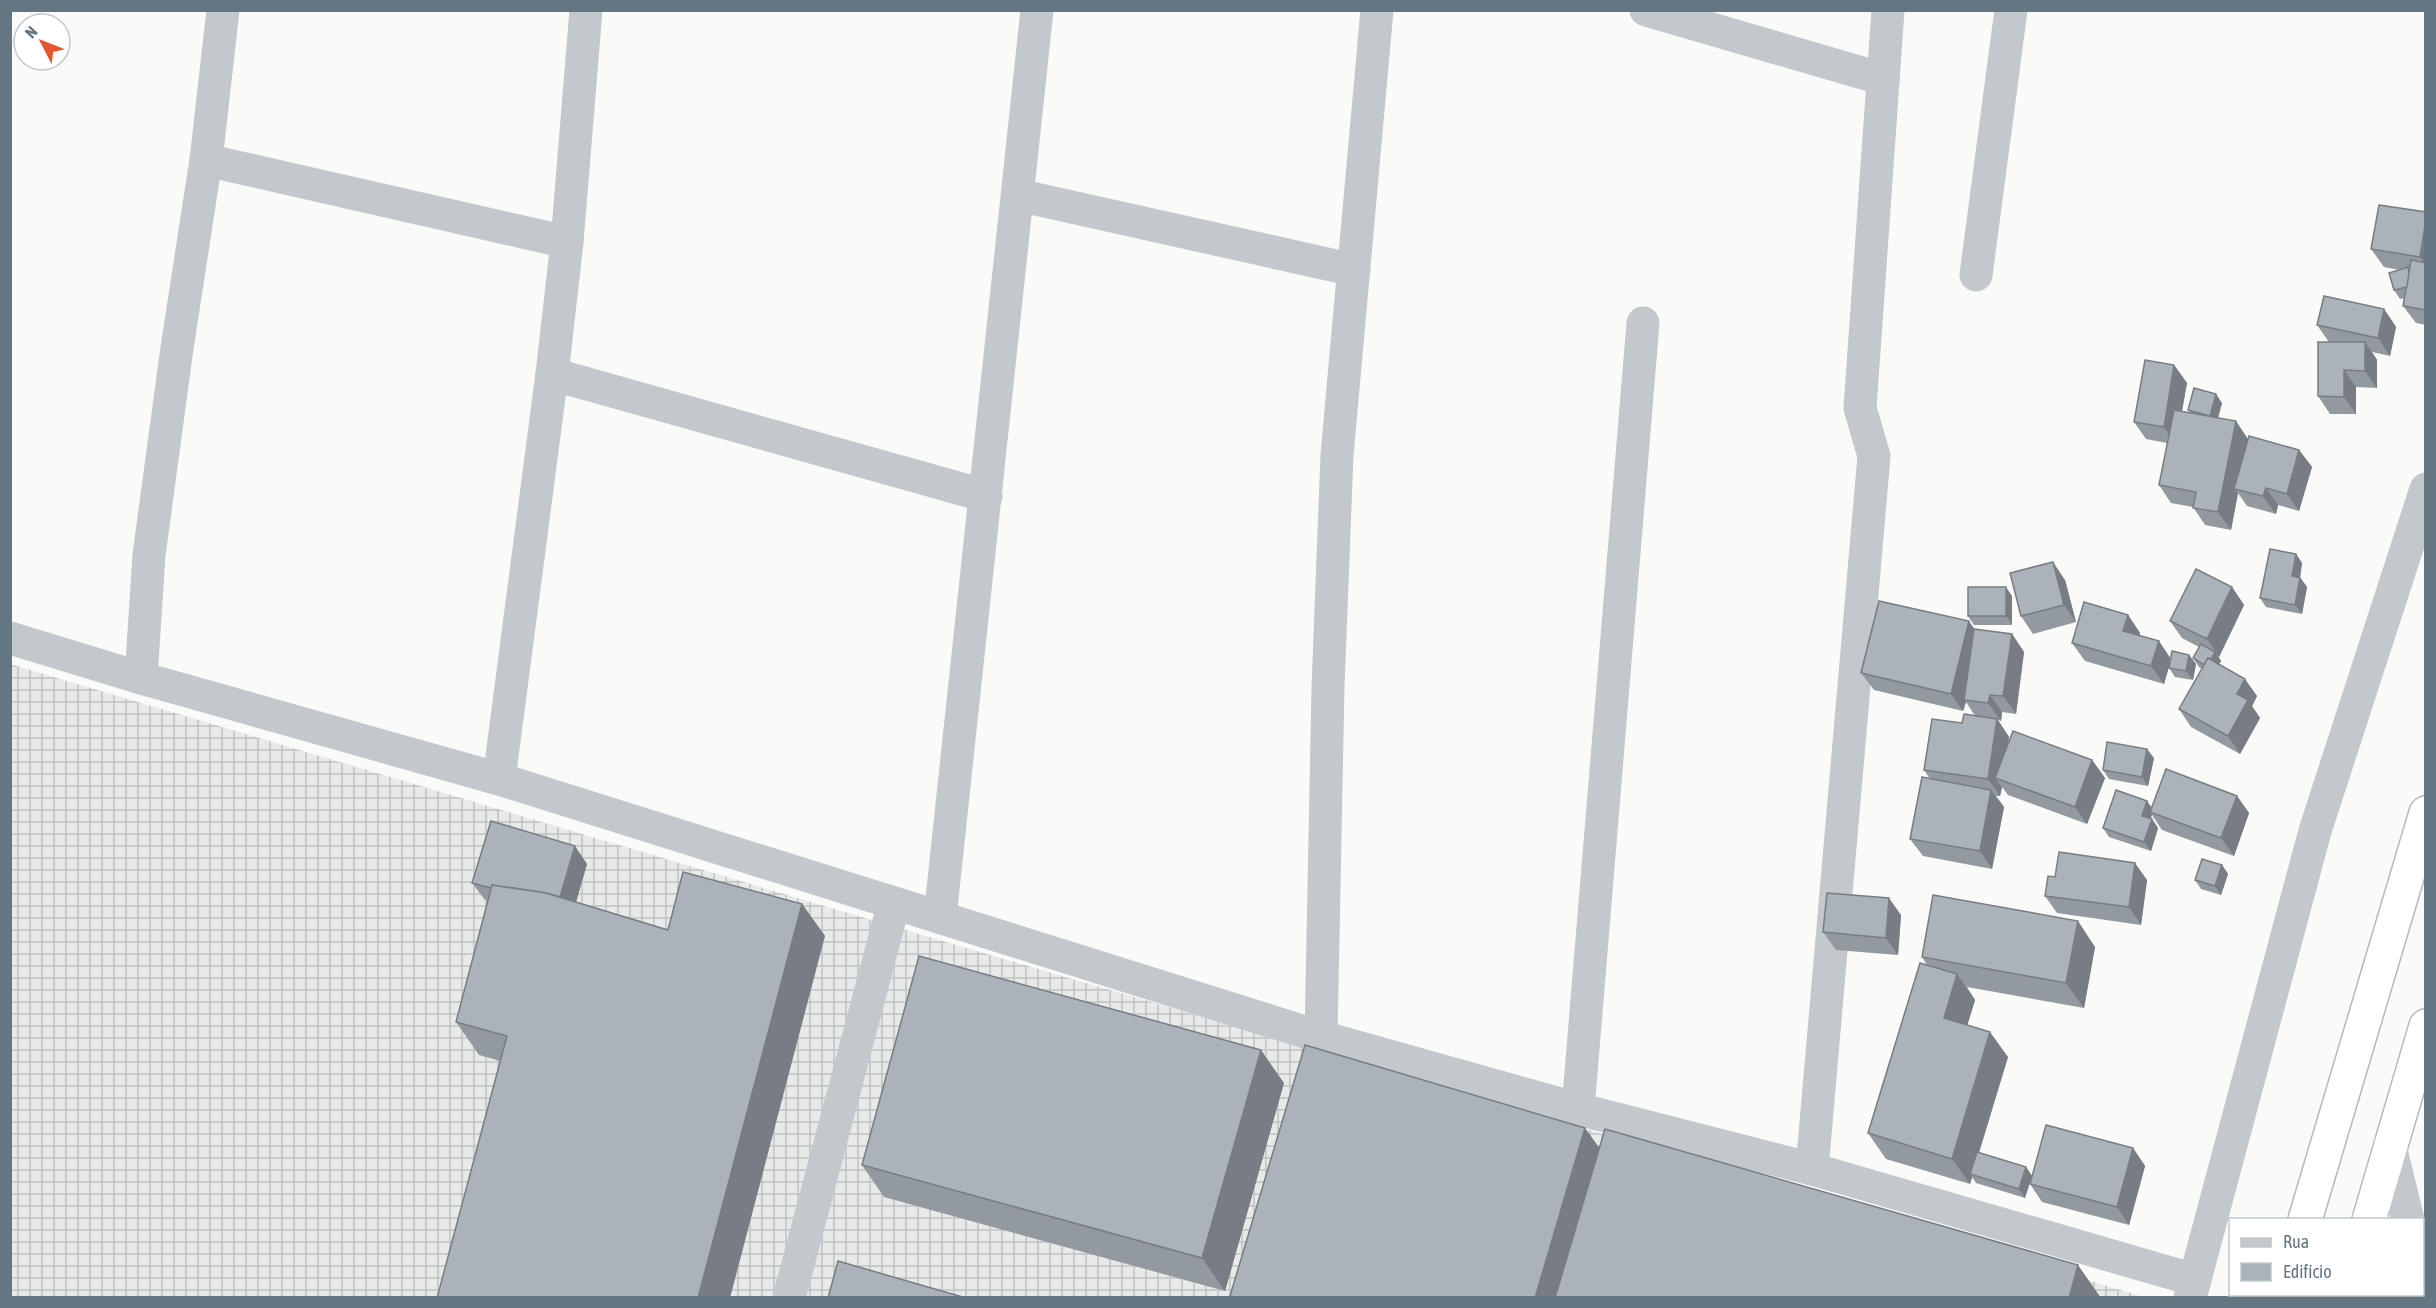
<svg xmlns="http://www.w3.org/2000/svg" width="2436" height="1308" font-family="'Asap Condensed',sans-serif">
  <style>
    .industrial { fill: url(#industrial-grid) }
    .lines { fill: none; stroke-linecap: round; stroke-linejoin: round }
    .trunk-casing { stroke: #b4b9bd; stroke-width: 36 }
    .minor { stroke: #c3c8cc; stroke-width: 33 }
    .trunk { stroke: #fff; stroke-width: 33 }
    .wall { fill: #929a9f }
    .shaded-wall { fill: #777d82 }
    .building { fill: #aab3b9; stroke: #777d82; stroke-width: 1.5 }
  </style>
  <defs>
    <pattern id="industrial-grid" width="8" height="8" patternUnits="userSpaceOnUse" patternTransform="scale(1.5)"><rect width="8" height="8" fill="#e8e9e9"/><path d="M0 4h8M4 0v8" fill="none" stroke="#c0c1c2"/></pattern>
  </defs>
  <rect width="100%" height="100%" fill="#fafaf8"/>
  <path class="industrial" d="M10,664L929,937L1627,1141L2144,1297H11Z"/>
  <g class="lines">
    <defs>
      <g id="trunk">
        <path d="M2305,1220L2426,813"/>
        <path d="M2369,1220L2426,1026"/>
        <path d="M2282,1298V1294"/>
        <path d="M2347,1298L2348,1294"/>
      </g>
    </defs>
    <use href="#trunk" class="trunk-casing"/>
    <g class="minor">
      <path d="M1646,10L1883,79"/>
      <path d="M206,160L567,242"/>
      <path d="M1018,195L1354,270"/>
      <path d="M1976,275L2011,10"/>
      <path d="M552,374L986,496"/>
      <path d="M10,638L141,678L499,779L1321,1037L1578,1109L1812,1169L2195,1280"/>
      <path d="M141,678L149,555L177,348L206,160L223,10"/>
      <path d="M499,779L552,374L567,242L586,10"/>
      <path d="M940,917L1037,10"/>
      <path d="M1321,1037L1328,687L1337,455L1377,10"/>
      <path d="M1578,1109L1643,323"/>
      <path d="M2390,1146L2408,1220"/>
      <path d="M1812,1169L1874,456L1860,408L1888,10"/>
      <path d="M2422,1278L2426,1289"/>
      <path d="M789,1298L894,903"/>
      <path d="M2190,1298L2315,831L2426,489"/>
    </g>
    <use href="#trunk" class="trunk"/>
  </g>
  <g class="wall">
    <path d="M2426,212V325L2416,323L2403,306L2405,298L2400,299L2394,290L2400,270L2384,267L2371,249Z"/>
    <path d="M2384,309L2396,327L2390,356L2372,352L2377,360V388L2356,387V414H2330L2318,396L2329,342L2317,325Z"/>
    <path d="M2174,365L2187,383L2182,411L2190,413L2188,410L2222,403L2218,418L2248,439L2299,450L2312,467L2299,511L2278,505L2276,514L2247,506L2238,493L2231,530L2205,525L2193,507L2171,503L2159,485L2167,443L2146,439L2134,422Z"/>
    <path d="M2296,554L2302,563L2300,577L2307,587L2302,614L2266,607L2260,598Z"/>
    <path d="M2065,580L2076,622L2033,634L2021,616Z"/>
    <path d="M2232,587L2244,605L2219,657L2218,656L2221,661L2219,664L2257,696L2252,706L2260,718L2240,754L2191,727L2179,709L2202,669L2199,667L2193,658L2199,647L2182,638L2170,621Z"/>
    <path d="M2012,596V625H1974L1968,616Z"/>
    <path d="M2128,615L2140,633L2139,636L2171,659L2189,655L2196,664L2193,680L2175,677L2169,668L2171,660L2164,684L2085,661L2072,643Z"/>
    <path d="M1975,630L2012,634L2024,652L2016,714L2002,712L2001,721L1998,720L2009,737L2008,743L2092,760L2105,778L2087,824L2008,795L2002,787L2000,796H1996L2004,807L1992,869L1923,856L1910,839L1930,779L1924,770L1962,723L1975,716L1966,702L1963,711L1874,690L1861,673Z"/>
    <path d="M2154,758L2148,786L2109,779L2103,770Z"/>
    <path d="M2237,796L2249,813L2234,856L2162,830L2152,815L2150,819H2152L2158,828L2151,851L2109,837L2103,828L2147,801L2151,807Z"/>
    <path d="M587,864L576,902L668,930L802,904L825,936L500,1061L479,1055L456,1022L488,901L485,900L472,883Z"/>
    <path d="M2222,865L2228,874L2221,895L2201,889L2195,880Z"/>
    <path d="M2055,877L2147,880L2141,925L2057,913L2045,896Z"/>
    <path d="M1901,915L1898,955L1836,950L1823,932Z"/>
    <path d="M2095,947L2084,1008L1967,987L1975,1000L1967,1025L2008,1057L1979,1153L2026,1167L2032,1176L2025,1198L1976,1183L1972,1177L1970,1184L1886,1159L1868,1133L1927,965L1922,957Z"/>
    <path d="M1284,1083L1225,1291L884,1197L862,1165Z"/>
    <path d="M2133,1148L2145,1166L2129,1225L2042,1202L2030,1184Z"/>
  </g>
  <g class="shaded-wall">
    <path d="M2426,219V266L2420,257Z"/>
    <path d="M2384,309L2396,327L2390,356L2378,338Z"/>
    <path d="M2365,342L2377,360V388L2365,371Z"/>
    <path d="M2174,365L2187,383L2176,444L2164,427Z"/>
    <path d="M2344,370L2356,387V414L2344,397Z"/>
    <path d="M2216,394L2222,403L2216,425L2210,416Z"/>
    <path d="M2236,421L2248,439L2234,489L2238,493L2231,530L2218,512Z"/>
    <path d="M2299,450L2312,467L2299,511L2287,494Z"/>
    <path d="M2266,488L2278,505L2276,514L2263,496Z"/>
    <path d="M2296,554L2302,563L2299,585L2292,576Z"/>
    <path d="M2053,562L2065,580L2076,622L2064,605Z"/>
    <path d="M2300,578L2307,587L2302,614L2295,605Z"/>
    <path d="M2006,587L2012,596V625L2006,616Z"/>
    <path d="M2232,587L2244,605L2219,657L2207,639Z"/>
    <path d="M2128,615L2140,633L2135,649L2123,631Z"/>
    <path d="M1969,621L1981,639L1964,700L1966,702L1963,711L1951,694Z"/>
    <path d="M2012,634L2024,652L2016,714L2003,696Z"/>
    <path d="M2159,641L2171,659L2164,684L2151,666Z"/>
    <path d="M2215,652L2221,661L2213,675L2207,666Z"/>
    <path d="M2189,655L2196,664L2193,680L2186,671Z"/>
    <path d="M2245,679L2257,696L2252,706L2260,718L2240,754L2228,736L2237,694Z"/>
    <path d="M1990,695L2002,712L2001,721L1988,703Z"/>
    <path d="M1997,719L2009,737L2003,780L1995,778L2002,787L2000,796L1988,779Z"/>
    <path d="M2147,749L2154,758L2148,786L2142,777Z"/>
    <path d="M2092,760L2105,778L2087,824L2075,807Z"/>
    <path d="M1991,790L2004,807L1992,869L1980,851Z"/>
    <path d="M2237,796L2249,813L2234,856L2221,838Z"/>
    <path d="M2147,801L2153,810L2150,812L2152,815L2148,825L2142,816Z"/>
    <path d="M2152,819L2158,828L2151,851L2144,842Z"/>
    <path d="M575,846L587,864L569,926L556,908Z"/>
    <path d="M2135,863L2147,880L2141,925L2129,907Z"/>
    <path d="M2222,865L2228,874L2221,895L2215,886Z"/>
    <path d="M1889,898L1901,915L1898,955L1886,938Z"/>
    <path d="M802,904L825,936L730,1298H698Z"/>
    <path d="M2078,921L2095,947L2084,1008L2066,983Z"/>
    <path d="M1957,974L1975,1000L1962,1043L1944,1018Z"/>
    <path d="M1990,1032L2008,1057L1972,1175L1970,1174L1972,1177L1970,1184L1952,1159Z"/>
    <path d="M1261,1050L1284,1083L1225,1291L1202,1258Z"/>
    <path d="M1585,1128L1608,1160L1567,1298H1535Z"/>
    <path d="M2133,1148L2145,1166L2129,1225L2117,1207Z"/>
    <path d="M2026,1167L2032,1176L2025,1198L2019,1189Z"/>
    <path d="M2078,1265L2101,1298H2069Z"/>
  </g>
  <g class="building">
    <path d="M2379,205L2426,212V219L2420,257L2371,249Z"/>
    <path d="M2411,260L2426,263V310L2403,306Z"/>
    <path d="M2408,267L2409,272L2407,287L2394,290L2389,273Z"/>
    <path d="M2324,296L2384,309L2378,338L2317,325Z"/>
    <path d="M2318,342H2365V371L2344,370V397L2318,396Z"/>
    <path d="M2145,360L2174,365L2164,427L2134,422Z"/>
    <path d="M2194,388L2216,394L2210,416L2188,410Z"/>
    <path d="M2174,410L2236,421L2218,512L2193,508L2196,492L2159,485Z"/>
    <path d="M2249,436L2299,450L2287,494L2266,488L2263,496L2234,489Z"/>
    <path d="M2270,549L2296,554L2292,576L2300,578L2295,605L2260,598Z"/>
    <path d="M2053,562L2064,605L2021,616L2010,573Z"/>
    <path d="M2196,569L2232,587L2207,639L2170,621Z"/>
    <rect x="1968" y="587" width="38" height="29"/>
    <path d="M1879,601L1969,621L1951,694L1861,673Z"/>
    <path d="M2084,602L2128,615L2123,631L2159,641L2151,666L2072,643Z"/>
    <path d="M1974,629L2012,634L2003,696L1990,695L1988,703L1964,700Z"/>
    <path d="M2201,644L2215,652L2211,659L2208,658L2204,665L2193,658Z"/>
    <path d="M2172,651L2189,655L2186,671L2169,668Z"/>
    <path d="M2208,658L2245,679L2237,694L2248,700L2228,736L2179,709Z"/>
    <path d="M1964,714L1997,719L1988,779L1924,770L1932,719L1962,723Z"/>
    <path d="M2013,731L2092,760L2075,807L1995,778Z"/>
    <path d="M2107,742L2147,749L2142,777L2103,770Z"/>
    <path d="M2166,769L2237,796L2221,838L2150,812Z"/>
    <path d="M1922,777L1991,790L1980,851L1910,839Z"/>
    <path d="M2116,790L2147,801L2142,816L2152,819L2144,842L2103,828Z"/>
    <path d="M491,821L575,846L560,897L546,893L492,885L491,888L472,883Z"/>
    <path d="M2059,852L2135,863L2129,907L2045,896L2048,876L2055,877Z"/>
    <path d="M2202,859L2222,865L2215,886L2195,880Z"/>
    <path d="M683,872L802,904L698,1298H437L507,1036L456,1022L492,885L546,893L668,930Z"/>
    <path d="M1827,893L1889,898L1886,938L1823,932Z"/>
    <path d="M1933,895L2078,921L2066,983L1922,957Z"/>
    <path d="M919,956L1261,1050L1202,1258L862,1165Z"/>
    <path d="M1920,963L1957,974L1944,1018L1990,1032L1952,1159L1868,1133Z"/>
    <path d="M1305,1045L1585,1128L1535,1298H1237L1230,1296Z"/>
    <path d="M2046,1125L2133,1148L2117,1207L2030,1184Z"/>
    <path d="M1605,1129L2078,1265L2069,1298H1555Z"/>
    <path d="M1977,1152L2026,1167L2019,1189L1970,1174Z"/>
    <path d="M838,1261L966,1298H828Z"/>
  </g>
  <rect width="2436" height="1308" fill="none" stroke="#657683" stroke-width="24"/>
  <rect x="2229" y="1218" width="195" height="78" fill="#ffffff" stroke="#c1c8cd" stroke-width="1.5"/>
  <rect x="2241" y="1238" width="30" height="9" fill="#c3c8cc" stroke="#c1c8cd" stroke-width="1.5"/>
  <text x="2283" y="1248" font-size="18" fill="#657683">Rua</text>
  <rect x="2241" y="1263" width="30" height="18" fill="#aab3b9" stroke="#c1c8cd" stroke-width="1.5"/>
  <text x="2283" y="1278" font-size="18" fill="#657683">Edifício</text>
  <g transform="translate(42 42) rotate(312)"><circle r="28" fill="#ffffff" stroke="#c1c8cd" stroke-width="1.5"/>
  <path d="M0-4.5L10 22L0 15L-10 22Z" fill="#e4572e"/>
  <text y="-9" font-size="16" font-weight="bold" text-anchor="middle" fill="#657683">N</text>
  </g>
</svg>
